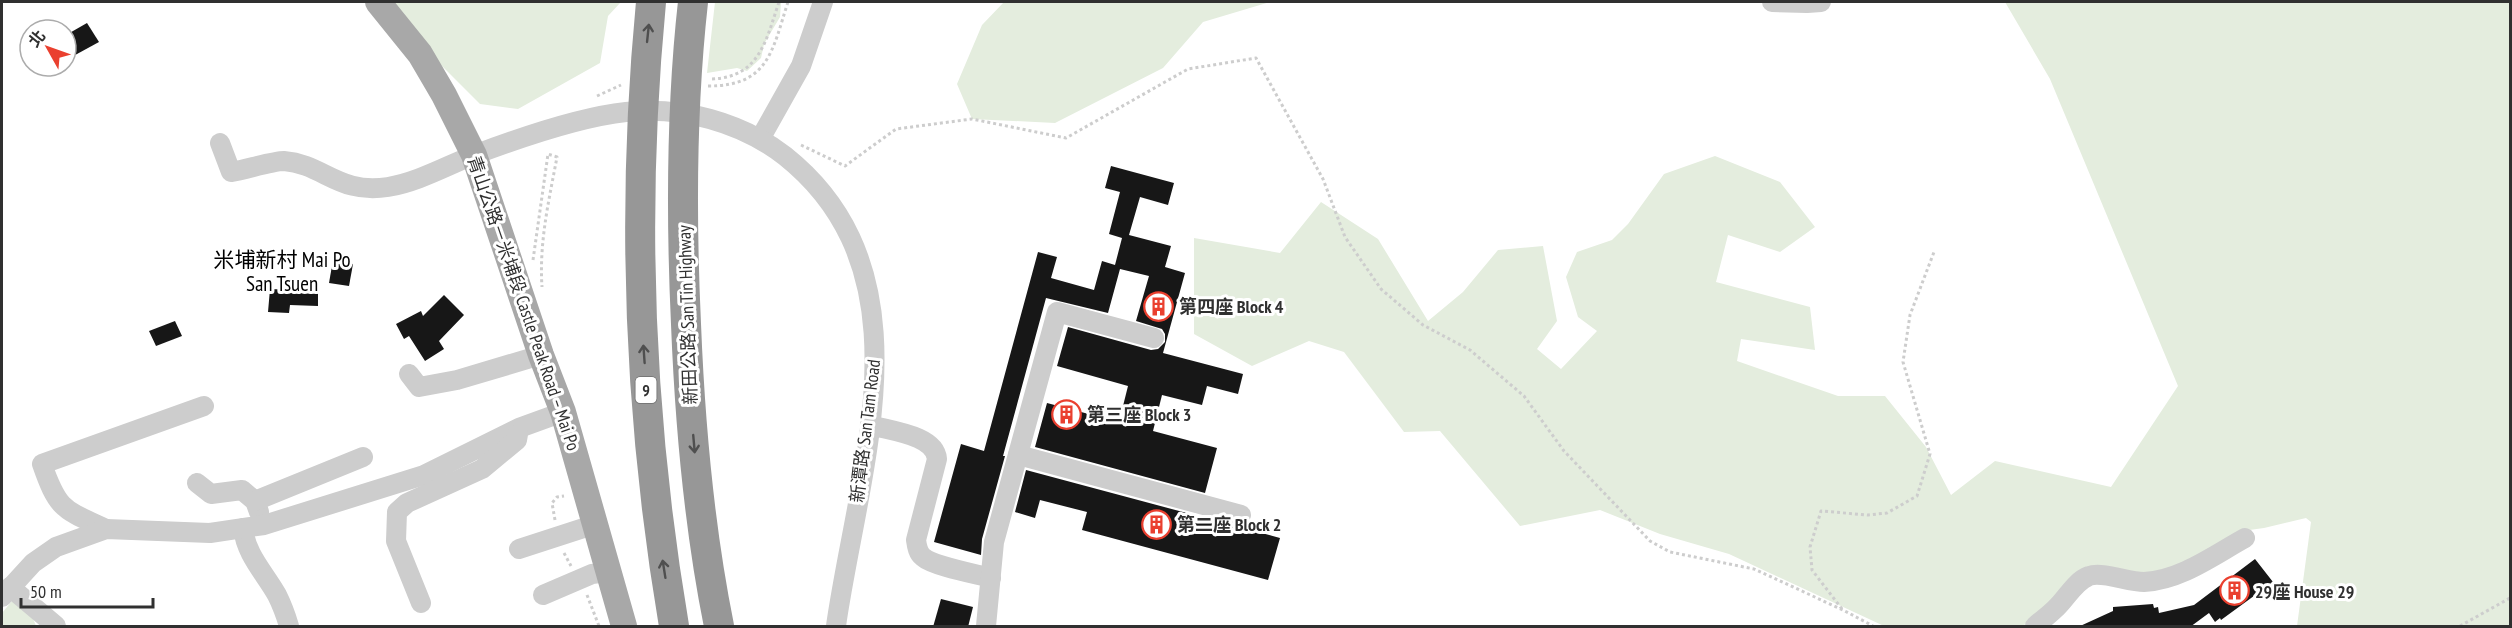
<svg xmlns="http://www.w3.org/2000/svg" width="2512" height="628" font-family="'PT Sans Narrow','Noto Sans TC',sans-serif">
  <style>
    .green { fill: #e4edde }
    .building { fill: #171717 }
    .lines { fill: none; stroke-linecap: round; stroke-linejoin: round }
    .path { stroke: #cdcdcd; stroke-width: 3; stroke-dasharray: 3 3; stroke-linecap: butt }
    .minor { stroke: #cdcdcd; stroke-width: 20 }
    .major { stroke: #a8a8a8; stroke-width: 26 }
    .highway { stroke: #979797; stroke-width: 30 }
    .oneway { stroke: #4f4f4f }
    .labels { text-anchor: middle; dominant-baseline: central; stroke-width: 6; stroke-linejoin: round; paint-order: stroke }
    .shield { fill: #fff; stroke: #6e6e6e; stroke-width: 1.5 }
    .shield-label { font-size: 16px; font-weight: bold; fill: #303030 }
    .street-label { font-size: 18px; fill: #303030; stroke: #fff }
    .poi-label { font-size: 18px; font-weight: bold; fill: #303030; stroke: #fff; text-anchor: start }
    .quarter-label { font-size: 21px; fill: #000; stroke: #fff }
  </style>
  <rect width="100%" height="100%" fill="#fff"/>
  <g class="green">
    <path d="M391,2H621L608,16L600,63L518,109L480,104L421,45Z"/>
    <path d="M715,2H781L780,17L764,44L761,58L747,71L737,68L707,73Z"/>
    <path d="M1004,2H1270L1203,22L1163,68L1055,123L972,119L957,84L982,25Z"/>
    <path d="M2005,2H2510V626H2297L2311,522L2306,518L2264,528L2242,531L2180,565L2145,574L2121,572L2052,602L2023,626H1884L1729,554L1660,534L1600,510L1520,526L1440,431L1404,432L1344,352L1309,341L1252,366L1194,334V238L1280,253L1321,202L1378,239L1428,321L1463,292L1498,250L1543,246L1557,321L1537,349L1561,369L1597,331L1578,317L1566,277L1577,252L1612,240L1628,224L1664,174L1715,156L1780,182L1815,227L1780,252L1728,235L1716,282L1810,307L1815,350L1741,339L1737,361L1838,396H1885L1926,447L1951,495L1995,461L2111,487L2178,386L2050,79Z"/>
    <path d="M12,601L32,616L36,626H2V613Z"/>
  </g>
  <g class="building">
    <path d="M87,23L99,42L66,60V35Z"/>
    <path d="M1111,166L1174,183L1168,205L1140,197L1129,235L1171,246L1165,267L1185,273L1163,353L1243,374L1238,394L1207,386L1202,405L1162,395L1153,431L1217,448L1205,493L1035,447L1047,403L1119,422L1128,386L1057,366L1068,327L1151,350L1158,349L1165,342V334L1162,329L1136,321L1149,276L1120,269L1108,313L1046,298L1003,456H1005L982,539L981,555L934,542L961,444L984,451L1038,252L1057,257L1051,278L1094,290L1102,261L1115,265L1122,238L1109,234L1120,192L1105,188Z"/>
    <path d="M333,260L353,264L349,286L329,283Z"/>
    <path d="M295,285L318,286V306L290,305L289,313L268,312L270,289L295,290Z"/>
    <path d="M444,295L464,315L439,341L444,349L425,361L409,336L404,339L396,324L421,311L423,316Z"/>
    <path d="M175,321L182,336L156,346L149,331Z"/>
    <path d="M1026,470L1280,538L1268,580L1082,530L1087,512L1040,500L1035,518L1015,512Z"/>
    <path d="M2255,559L2273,582L2221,620L2220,618L2215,622L2209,613L2190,627H2078L2113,611V607L2153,604L2154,608L2158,607L2159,613L2194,605Z"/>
    <path d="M941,599L973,607L968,627H933Z"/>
  </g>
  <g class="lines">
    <g class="path">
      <path d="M712,79C760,77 766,40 779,2"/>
      <path d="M708,86C769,86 772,51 788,2"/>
      <path d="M597,96L621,85"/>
      <path d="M801,145L845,166L896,129L972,119L1066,138L1188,69L1256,58L1323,179L1345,237L1381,289L1423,325L1470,350L1524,396L1564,451L1650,541L1670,552L1754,569L1843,610L1873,626"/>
      <path d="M533,260L548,154L557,157C549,200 539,242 542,287"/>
      <path d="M555,520L552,503L557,497L564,496"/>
      <path d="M564,553L571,566"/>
      <path d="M587,595L599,626"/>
      <path d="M1842,609L1812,570L1810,547L1821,511L1868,515L1887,513L1917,496L1930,454L1903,362L1910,315L1934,252"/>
      <path d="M2460,626L2510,598"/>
    </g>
    <g class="minor">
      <path d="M1772,2L1807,3L1821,2"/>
      <path d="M760,139L801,66L823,2"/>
      <path d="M220,143L231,172C245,170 272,161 284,161C323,164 339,195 388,187C418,182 446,166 474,155C519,138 579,117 626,112C682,106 741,122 785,156C933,274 858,470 836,626"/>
      <path d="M409,374L419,387L457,380L541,355"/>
      <path d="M870,425C890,431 935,435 937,459L916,540C917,547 918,553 923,557C933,566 976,574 991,578"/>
      <path d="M1018,455L1241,515"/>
      <path d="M197,483L211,494L242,490L255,501L259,512"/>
      <path d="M255,501L363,457"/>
      <path d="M243,528C246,555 264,572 277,595C282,605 286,616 289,626"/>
      <path d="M106,529C63,509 58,510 42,464L204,406"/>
      <path d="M519,549L596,524"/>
      <path d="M10,587L56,626"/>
      <path d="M543,595L592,574L608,572"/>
      <path d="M2,597L33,563L56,547L106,529L210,533L264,525L424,475L519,428L563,412"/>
      <path d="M421,603L396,541L397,512L407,503L482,469L517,440L518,434"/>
      <path d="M986,626L994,542L1057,312L1154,338"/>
      <path d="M2035,626C2042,620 2049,615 2056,608C2066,599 2075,581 2089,576C2102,571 2128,582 2144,582C2181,580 2214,555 2245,538"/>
    </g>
    <path class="major" d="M378,2L420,54L444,95L474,155L541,355L563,412L624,626"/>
    <g class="highway">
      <path d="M651,2C631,210 639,420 674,626"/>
      <path d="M693,2C681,109 681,216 686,324C690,425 699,527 719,626"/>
    </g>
  </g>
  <defs><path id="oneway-shaft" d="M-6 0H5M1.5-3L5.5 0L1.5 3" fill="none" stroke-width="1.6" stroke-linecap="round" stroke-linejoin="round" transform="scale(1.5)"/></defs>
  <g class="oneway">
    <use href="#oneway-shaft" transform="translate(648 33) rotate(-84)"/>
    <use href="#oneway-shaft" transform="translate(644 354) rotate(-94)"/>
    <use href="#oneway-shaft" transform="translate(694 444) rotate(85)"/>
    <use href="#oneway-shaft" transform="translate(664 569) rotate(-99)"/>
  </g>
  <defs>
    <symbol id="building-ring" viewBox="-11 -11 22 22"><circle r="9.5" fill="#fff" stroke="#ea402f" stroke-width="1.5"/><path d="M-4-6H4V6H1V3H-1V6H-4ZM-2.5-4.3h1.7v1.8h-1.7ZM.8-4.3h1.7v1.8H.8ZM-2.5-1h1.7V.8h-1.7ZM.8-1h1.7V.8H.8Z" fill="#ea402f"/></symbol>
  </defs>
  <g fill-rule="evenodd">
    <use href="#building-ring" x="1142" y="290" width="33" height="33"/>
    <use href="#building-ring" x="1050" y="398" width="33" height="33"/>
    <use href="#building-ring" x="1140" y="508" width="33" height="33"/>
    <use href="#building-ring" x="2218" y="574" width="33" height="33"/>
  </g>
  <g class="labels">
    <rect class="shield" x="635.5" y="377" width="21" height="26" rx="4.5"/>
    <g class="shield-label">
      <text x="646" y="390">9</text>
    </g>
    <g class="street-label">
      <text transform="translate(524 303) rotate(71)">青山公路－米埔段 Castle Peak Road – Mai Po</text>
      <text transform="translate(687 315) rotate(-92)">新田公路 San Tin Highway</text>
      <text transform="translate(865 431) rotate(-83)">新潭路 San Tam Road</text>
    </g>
    <g class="poi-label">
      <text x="1179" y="306">第四座 Block 4</text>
      <text x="1087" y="414">第三座 Block 3</text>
      <text x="1177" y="524">第二座 Block 2</text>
      <text x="2255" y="591">29座 House 29</text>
    </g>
    <g class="quarter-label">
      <text x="282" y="259">米埔新村 Mai Po<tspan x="282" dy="24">San Tsuen</tspan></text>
    </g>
  </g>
  <rect width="2512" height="628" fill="none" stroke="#303030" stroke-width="6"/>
  <g transform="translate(48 48) rotate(310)"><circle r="28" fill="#ffffff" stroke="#acacac" stroke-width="1.5"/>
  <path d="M0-4.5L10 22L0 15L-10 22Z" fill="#ea402f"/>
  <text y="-9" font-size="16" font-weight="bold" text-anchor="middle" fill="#303030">北</text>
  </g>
  <path d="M21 598v9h132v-9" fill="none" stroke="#303030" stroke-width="3"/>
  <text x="30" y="598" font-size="18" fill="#303030" stroke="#ffffff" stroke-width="4.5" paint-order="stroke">50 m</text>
</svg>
